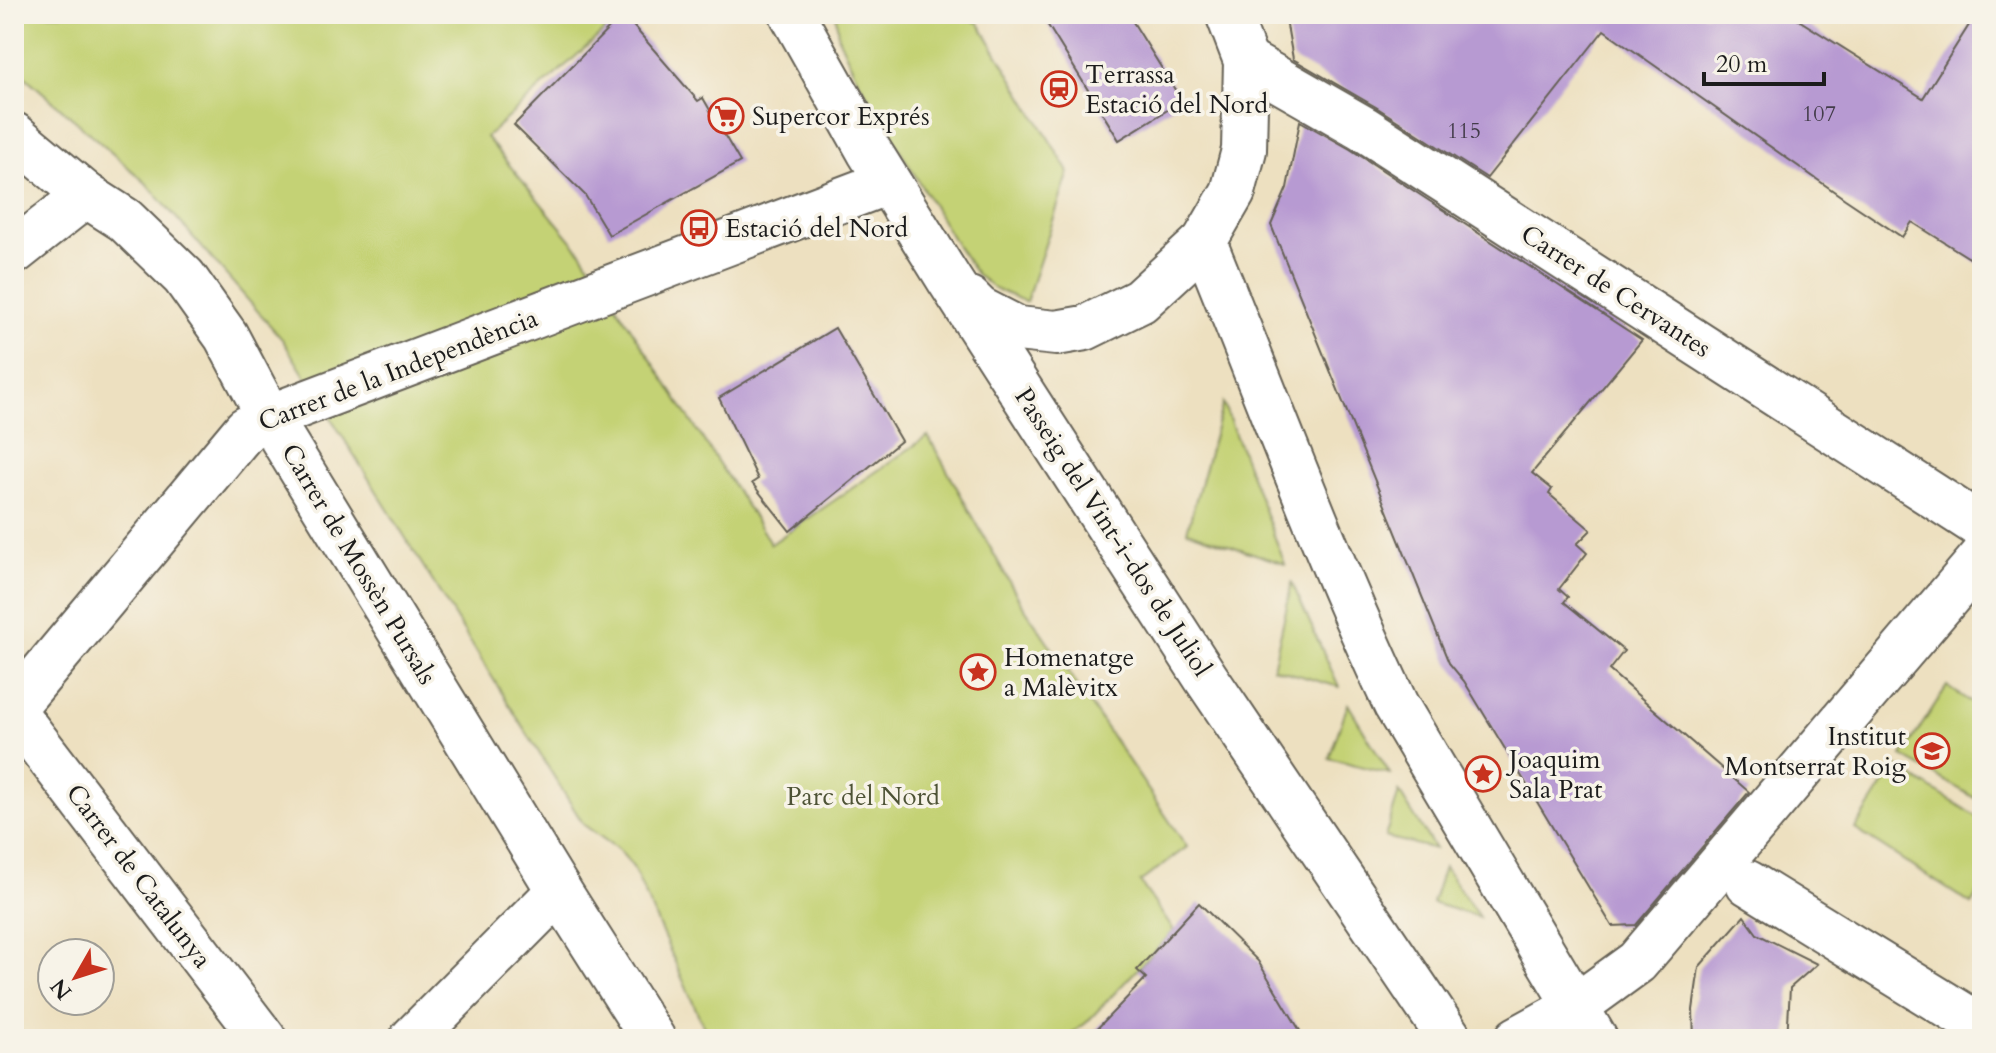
<svg xmlns="http://www.w3.org/2000/svg" width="1996" height="1053" font-family="Cardo,serif">
  <style>
    .green { fill: #c4d274; stroke: #707748; stroke-width: 2 }
    .building { fill: #b79ad2 }
    .lines { fill: none; stroke-linecap: round; stroke-linejoin: round }
    .minor-casing { stroke: #656155; stroke-width: 48 }
    .minor { stroke: #fff; stroke-width: 44 }
    .labels { text-anchor: middle; dominant-baseline: central; stroke-width: 7; stroke-linejoin: round; paint-order: stroke }
    .number-label { font-size: 22px; fill: #433c4a }
    .poi-label { font-size: 26px; fill: #1c1c1c; stroke: #f7f3e8; text-anchor: start }
    .street-label { font-size: 26px; fill: #1c1c1c; stroke: #f7f3e8 }
    .park-label { font-size: 26px; fill: #4e5336; stroke: #f7f3e8 }
  </style>
  <rect width="100%" height="100%" fill="#f7f3e8"/>
  <filter id="ink" filterUnits="userSpaceOnUse"><feTurbulence type="fractalNoise" baseFrequency=".0125" numOctaves="2"/><feDisplacementMap in="SourceGraphic" scale="16" xChannelSelector="R" yChannelSelector="G"/><feConvolveMatrix kernelMatrix="1 2 1 2 8 2 1 2 1" color-interpolation-filters="sRGB"/></filter>
  <filter id="wash" filterUnits="userSpaceOnUse"><feTurbulence type="fractalNoise" baseFrequency=".006" numOctaves="4" result="noise"/><feDisplacementMap in="SourceGraphic" scale="32" xChannelSelector="R" yChannelSelector="G"/><feGaussianBlur stdDeviation="1.8" result="paint"/><feColorMatrix in="noise" values="0 0 0 0 0 0 0 0 0 0 0 0 0 0 0 0 0 1.4 0 .05"/><feComposite in="paint" operator="in"/></filter>
  <g filter="url(#wash)">
    <rect width="100%" height="100%" fill="#ede0c0"/>
    <g class="green">
      <path d="M14,14H623L486,137L582,253L771,544L928,436L1020,601L1187,847L1140,882L1174,931L1086,1023L1072,1033L1076,1039H709L633,867L619,850L584,825L282,339L146,183L14,67Z"/>
      <path d="M836,14H932L978,22L1069,172L1026,302L995,289L977,275L957,246L856,76L838,37Z"/>
      <path d="M1223,403L1285,564L1187,531Z"/>
      <path d="M1292,583L1339,687L1273,668Z"/>
      <path d="M1947,686L1982,710V802L1902,756Z"/>
      <path d="M1348,704L1390,774L1329,758Z"/>
      <path d="M1895,766L1982,820V887L1971,904L1855,829Z"/>
      <path d="M1399,792L1435,849L1385,837Z"/>
      <path d="M1444,867L1479,917L1432,903Z"/>
    </g>
    <g id="blocks">
      <g class="building">
        <path d="M623,14L698,101L703,98L740,162L609,235L585,195L514,125Z"/>
        <path d="M1041,14H1128L1182,101L1119,140Z"/>
        <path d="M1285,14H1789L1923,98L1976,14H1982V266L1912,222L1902,237L1845,199L1604,30L1487,178L1376,107L1293,59Z"/>
        <path d="M1300,121L1350,149L1642,340L1532,473L1552,489L1549,494L1591,530L1577,544L1587,553L1559,589L1568,597L1564,602L1624,651L1609,670L1749,792L1636,925L1612,926L1464,681L1449,663L1271,225L1287,188Z"/>
        <path d="M835,328L901,441L790,531L752,483L758,479L719,398Z"/>
        <path d="M1199,903L1258,961L1305,1039H1087L1146,978L1137,970Z"/>
        <path d="M1744,916L1757,934L1817,964L1790,988L1787,1039H1694L1693,1010L1699,967Z"/>
      </g>
    </g>
  </g>
  <g filter="url(#ink)">
    <use href="#blocks" fill-opacity="0" stroke="#656155" stroke-width="2"/>
    <g class="lines">
      <defs>
        <g id="minor">
          <path d="M792,14L869,151L950,281L1206,678L1450,1039"/>
          <path d="M1246,61L1363,128L1982,527"/>
          <path d="M14,135L86,195L125,220L184,277L226,336L269,417L559,891L653,1039"/>
          <path d="M1204,242C1267,396 1325,555 1396,705L1595,1039"/>
          <path d="M14,252L86,195"/>
          <path d="M969,299L979,309L1018,329L1056,333L1085,328L1140,301L1204,242L1233,192L1244,150L1246,61L1228,14"/>
          <path d="M14,707L246,429L269,417L888,182"/>
          <path d="M14,712L264,1039"/>
          <path d="M1748,883L1982,1027"/>
          <path d="M412,1039L559,891"/>
          <path d="M1517,1039L1575,1007L1637,962L1982,557"/>
        </g>
      </defs>
      <use href="#minor" class="minor-casing"/>
      <use href="#minor" class="minor"/>
    </g>
  </g>
  <defs>
    <symbol id="station-ring" viewBox="-11 -11 22 22"><circle r="9.5" fill="#f7f3e8" stroke="#c8321e" stroke-width="1.5"/><path d="M-3-6H3Q5-6 5-4V2Q5 4 3 4L4.5 6H3L1.5 4h-3L-3 6H-4.5L-3 4Q-5 4-5 2V-4Q-5-6-3-6ZM-3.5-4v3h7v-3ZM-3.5 1v1.5H-2V1ZM2 1v1.5H3.5V1Z" fill="#c8321e"/></symbol>
    <symbol id="supermarket-ring" viewBox="-11 -11 22 22"><circle r="9.5" fill="#f7f3e8" stroke="#c8321e" stroke-width="1.5"/><path d="M-6-5.5h2.5l.6 2H6L4.5 2H-2.5L-4.4-4H-6ZM-1.5 3.2a1.3 1.3 0 1 0 .1 0ZM3 3.2a1.3 1.3 0 1 0 .1 0Z" fill="#c8321e"/></symbol>
    <symbol id="bus-ring" viewBox="-11 -11 22 22"><circle r="9.5" fill="#f7f3e8" stroke="#c8321e" stroke-width="1.5"/><path d="M-5-6H5V4H4V6H2V4H-2V6H-4V4H-5ZM-3.5-4V0h7V-4ZM-3.5 1.2v1.5H-2V1.2ZM2 1.2v1.5H3.5V1.2Z" fill="#c8321e"/></symbol>
    <symbol id="sight-ring" viewBox="-11 -11 22 22"><circle r="9.5" fill="#f7f3e8" stroke="#c8321e" stroke-width="1.5"/><path d="M0-6L1.8-2.2L6-1.7L2.9 1.2L3.7 5.4L0 3.3L-3.7 5.4L-2.9 1.2L-6-1.7L-1.8-2.2Z" fill="#c8321e"/></symbol>
    <symbol id="school-ring" viewBox="-11 -11 22 22"><circle r="9.5" fill="#f7f3e8" stroke="#c8321e" stroke-width="1.5"/><path d="M0-5L7-2L0 1L-7-2ZM-4 1L0 2.5L4 1V4Q0 6-4 4Z" fill="#c8321e"/></symbol>
  </defs>
  <g fill-rule="evenodd">
    <use href="#station-ring" x="1039" y="69" width="40" height="40"/>
    <use href="#supermarket-ring" x="706" y="96" width="40" height="40"/>
    <use href="#bus-ring" x="679" y="208" width="40" height="40"/>
    <use href="#sight-ring" x="958" y="652" width="40" height="40"/>
    <use href="#school-ring" x="1912" y="731" width="40" height="40"/>
    <use href="#sight-ring" x="1463" y="754" width="40" height="40"/>
  </g>
  <g class="labels">
    <g class="number-label">
      <text x="1819" y="114">107</text>
      <text x="1464" y="131">115</text>
    </g>
    <g class="poi-label">
      <text x="1085" y="74">Terrassa<tspan x="1085" dy="30">Estació del Nord</tspan></text>
      <text x="752" y="116">Supercor Exprés</text>
      <text x="725" y="228">Estació del Nord</text>
      <text x="1004" y="657">Homenatge<tspan x="1004" dy="30">a Malèvitx</tspan></text>
      <text x="1906" y="736" text-anchor="end">Institut<tspan x="1906" dy="30">Montserrat Roig</tspan></text>
      <text x="1509" y="759">Joaquim<tspan x="1509" dy="30">Sala Prat</tspan></text>
    </g>
    <g class="street-label">
      <text transform="translate(1616 291) rotate(33)">Carrer de Cervantes</text>
      <text transform="translate(398 370) rotate(-21)">Carrer de la Independència</text>
      <text transform="translate(1113 532) rotate(57)">Passeig del Vint-i-dos de Juliol</text>
      <text transform="translate(359 564) rotate(59)">Carrer de Mossèn Pursals</text>
      <text transform="translate(139 876) rotate(53)">Carrer de Catalunya</text>
    </g>
    <g class="park-label">
      <text x="863" y="796">Parc del Nord</text>
    </g>
  </g>
  <rect width="1996" height="1053" fill="none" stroke="#f7f3e8" stroke-width="48"/>
  <g transform="translate(76 977) rotate(231)"><circle r="38" fill="#f7f3e8" stroke="#9f9d96" stroke-width="2"/>
  <path d="M0-6L14 30L0 20L-14 30Z" fill="#c8321e"/>
  <text y="-12" font-size="22" font-weight="bold" text-anchor="middle" fill="#1c1c1c">N</text>
  </g>
  <path d="M1704 72v12h120v-12" fill="none" stroke="#1c1c1c" stroke-width="4"/>
  <text x="1716" y="72" font-size="24" fill="#1c1c1c" stroke="#f7f3e8" stroke-width="6" paint-order="stroke">20 m</text>
</svg>
